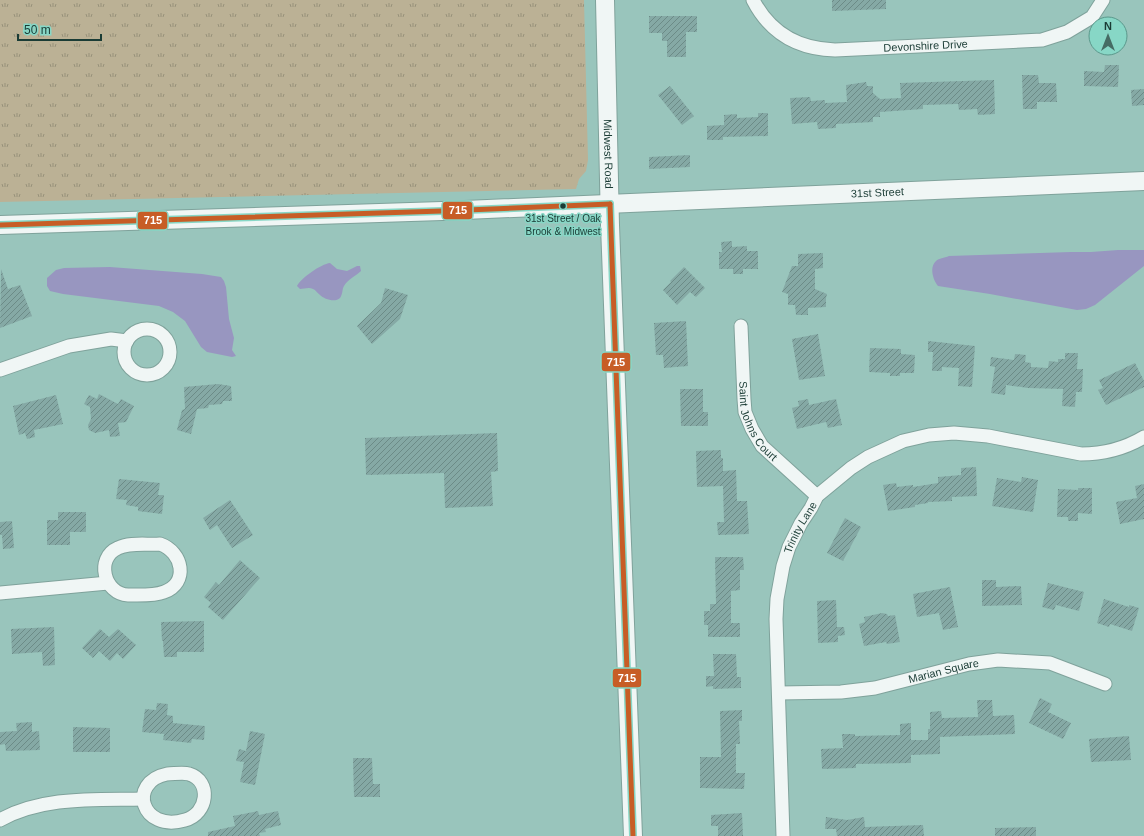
<svg xmlns="http://www.w3.org/2000/svg" width="1144" height="836" font-family="Arial,sans-serif">
  <style>
    .grass { fill: url(#grass-tufts) }
    .water { fill: #9896c0 }
    .building { fill: url(#building-hatch) }
    .lines { fill: none; stroke-linecap: round; stroke-linejoin: round }
    .street-casing { stroke: #7fa29b; stroke-width: 15 }
    .secondary-casing { stroke: #7fa29b; stroke-width: 20 }
    .street { stroke: #f0f6f5; stroke-width: 13 }
    .secondary { stroke: #f0f6f5; stroke-width: 18 }
    .bus-1-casing { stroke: #87d7c6; stroke-width: 8 }
    .bus-1 { stroke: #c75d26; stroke-width: 5 }
    .bus-dot { fill: #1a3c35; stroke: #87d7c6; stroke-width: 1.5 }
    .labels { text-anchor: middle; dominant-baseline: central; stroke-width: 3; stroke-linejoin: round; paint-order: stroke }
    .bus-label { font-size: 10px; fill: #1a3c35; stroke: #87d7c6 }
    .street-label { font-size: 11px; fill: #1a3c35; stroke: #87d7c6 }
    .line-badge { stroke: #87d7c6; stroke-width: 1.5 }
    .badge-label { font-size: 11px; text-anchor: middle; font-weight: bold; fill: #fff }
  </style>
  <defs>
    <pattern id="grass-tufts" width="24" height="20" patternUnits="userSpaceOnUse"><rect width="24" height="20" fill="#bbb195"/><path d="M3 7l-1-3M5 7V3M7 7l1-3M15 17l-1-3M17 17v-4M19 17l1-3" fill="none" stroke="#97917a"/></pattern>
    <pattern id="building-hatch" width="6" height="6" patternUnits="userSpaceOnUse"><rect width="6" height="6" fill="#85a9a5"/><path d="M-1 1l2-2M0 6l6-6M5 7l2-2" fill="none" stroke="#6c8b87"/></pattern>
  </defs>
  <rect width="100%" height="100%" fill="#99c5bc"/>
  <path class="grass" d="M0,0H584L588,160L586,171L579,179L576,189L0,202Z"/>
  <g class="water">
    <path d="M1118,250H1144V266L1095,305L1086,309L1077,310L990,294L938,286C933,280 929,267 936,261C939,258 944,258 949,256L1071,252H1091Z"/>
    <path d="M330,263L337,269L347,271L357,266H360L361,271C356,276 348,279 344,286C342,289 343,294 340,298C335,303 324,299 320,295C317,293 316,290 313,289C309,287 304,289 300,289L297,286C301,278 321,264 330,263Z"/>
    <path d="M110,267L202,274L221,277L224,281L226,287L229,319L234,338L232,350L236,356L232,357L207,352L201,347L185,321L173,312L159,306L63,294L50,291L47,286V278L56,270L64,268Z"/>
  </g>
  <g class="building">
    <path d="M832,0H886V9L832,11Z"/>
    <path d="M649,16H697V32H686V57H667V41H662V33H649Z"/>
    <path d="M1105,65H1119L1118,87L1084,86V71L1104,72Z"/>
    <path d="M1022,75H1038L1039,83H1056L1057,102H1037V109H1023Z"/>
    <path d="M994,80L995,114L978,115L977,109L959,110L958,104L923,105V109L880,112V117H873V122L836,124V128L818,129L817,122L792,124L790,98L810,97L811,101L825,100V103L847,102L846,85L866,82L867,86H873V93L880,99L901,98L900,83Z"/>
    <path d="M670,86L694,116L682,125L658,95Z"/>
    <path d="M1144,89V105L1132,106L1131,90Z"/>
    <path d="M758,113H768V136L723,137V140H707V126L724,125V115L737,114V118L758,117Z"/>
    <path d="M690,155V167L649,169V157Z"/>
    <path d="M732,241V247L747,246V251H758V269H743V274H733V269H719V252H722L721,242Z"/>
    <path d="M823,253V268L815,269V289L827,294L826,298V307L808,308V315H796L795,305H788V294L782,292L792,266H798V254Z"/>
    <path d="M684,267L705,288L696,297L690,292L677,305L663,290L671,282L670,281Z"/>
    <path d="M1,269L8,289L20,285L32,316L0,328Z"/>
    <path d="M385,288L408,295L400,319L372,344L357,326L381,303Z"/>
    <path d="M686,321L688,366L664,368L663,355H656L654,323Z"/>
    <path d="M818,334L825,376L799,380L792,339Z"/>
    <path d="M928,341L975,346L972,387L958,386L959,368L942,367V371H932L933,352H928Z"/>
    <path d="M870,348L901,349V354L915,355L914,373H900V376H890V373L869,372Z"/>
    <path d="M1065,353H1078L1077,369H1083L1082,392H1076L1075,407L1062,406L1063,389L1028,388L1006,385L1005,395L991,393L995,367L990,366L991,357L1014,360L1015,354L1026,355L1025,362L1031,363V367L1048,368L1049,361L1058,362V359H1065Z"/>
    <path d="M1135,363L1144,381V387L1106,405L1098,390L1103,388L1099,380Z"/>
    <path d="M218,384L231,386L232,401H223L222,404L209,405L208,408L197,409L191,434L177,430L182,410L185,409L184,387Z"/>
    <path d="M680,389H703V412H708V426H681Z"/>
    <path d="M99,394L118,404L121,399L134,406L126,422L118,423L120,436L110,437L109,430L95,433L89,430L88,425L91,419L90,407L84,404L89,395L97,399Z"/>
    <path d="M56,395L63,424L34,430L35,437L27,439L25,433L19,435L13,406Z"/>
    <path d="M808,399L809,405L836,399L842,425L828,428L826,422L797,429L792,408L799,406L798,401Z"/>
    <path d="M497,433L498,471L491,472L493,506L445,508L444,473L366,475L365,438Z"/>
    <path d="M721,450V458H723V471L736,470L737,501H747L749,534L718,535L717,522H724L723,486L697,487L696,451Z"/>
    <path d="M976,467L977,496L952,497V501L928,502V503L915,505V507L888,511L883,485L896,483L897,487L913,485V487L938,483V477L961,475V468Z"/>
    <path d="M1022,477L1038,480L1033,512L992,506L997,478L1021,482Z"/>
    <path d="M119,479L160,483L158,495H164L162,514L138,511V507L126,505L127,500L116,499Z"/>
    <path d="M1144,484V519L1120,524L1116,502L1137,498L1135,486Z"/>
    <path d="M1078,488H1092V514L1078,513V521H1068V517H1057L1058,489L1078,490Z"/>
    <path d="M230,500L253,535L232,548L217,525L210,530L203,518Z"/>
    <path d="M58,512H86V532H70V545H47V520H58Z"/>
    <path d="M845,518L861,527L843,561L827,553Z"/>
    <path d="M12,521L14,548L3,549L2,535H0V522Z"/>
    <path d="M715,557H743L744,570H740V590L731,591V623H740V637H708V625H704V611H710V604H716Z"/>
    <path d="M240,560L260,578L223,620L208,607L211,603L204,597L216,582L219,585Z"/>
    <path d="M982,580H996V587L1021,586L1022,605L982,606Z"/>
    <path d="M1048,583L1084,592L1079,611L1056,605L1054,610L1042,607Z"/>
    <path d="M950,587L958,627L943,630L939,613L917,617L913,594Z"/>
    <path d="M1104,599L1129,607V605L1139,608L1132,631L1110,624L1109,627L1097,623Z"/>
    <path d="M836,600L837,627H844L845,635L838,636V642L818,643L817,601Z"/>
    <path d="M882,613L887,614L888,616L895,615L900,642L887,644L886,642L864,646L859,624L865,622L864,617Z"/>
    <path d="M204,621V652H177V657H164L163,641H162L161,622Z"/>
    <path d="M54,627L55,665L43,666L42,652L12,654L11,629Z"/>
    <path d="M100,629L109,637L118,629L136,645L123,659L117,653L110,661L99,651L93,658L82,648Z"/>
    <path d="M713,654H736L737,677H741V688L713,689V686L706,687V676H714Z"/>
    <path d="M1040,698L1052,704L1048,712L1071,723L1063,739L1029,723Z"/>
    <path d="M977,700H992L993,716L1014,715L1015,734L940,737V754L911,755V763L856,764V768L822,769L821,749L843,748L842,734H855V736L900,735V724L911,723V740H928V729H930V712L941,711L942,718L978,717Z"/>
    <path d="M157,703L168,704L167,715L173,716V723L205,726L204,740L192,739L191,743L163,740L164,734L142,732L145,709L156,710Z"/>
    <path d="M742,710V721H739L740,744H736V773H745L744,789L700,788V757H721L720,711Z"/>
    <path d="M32,722V732L39,731L40,750L6,751L5,744L0,745V732L17,731L16,723Z"/>
    <path d="M73,727L110,728V752H73Z"/>
    <path d="M250,731L265,734L255,785L240,782L244,762L236,761L239,749L246,751Z"/>
    <path d="M1129,736L1131,760L1091,762L1089,739Z"/>
    <path d="M353,758H372L373,784H380V797H354Z"/>
    <path d="M258,811L259,815L278,811L281,825L265,829L266,832L259,833L260,836H208V832L235,826L233,816Z"/>
    <path d="M742,813L743,836H718V826H711V815Z"/>
    <path d="M826,817L847,820L864,817L865,827L923,825L924,836H837L836,829H825Z"/>
    <path d="M1036,827V836H995V828Z"/>
  </g>
  <g class="lines">
    <defs>
      <g id="street">
        <path id="s1" d="M753,0C770,33 798,49 835,50L1042,40L1067,32L1092,17L1103,0"/>
        <path id="s2" d="M741,326L744,399L745,412L752,429L762,446L817,496"/>
        <circle cx="147" cy="352" r="23"/>
        <path d="M0,370L69,346L111,339L127,341"/>
        <path d="M160,544C183,552 189,583 164,592C154,596 138,595 128,595C104,594 95,558 118,548C130,542 147,545 160,544Z"/>
        <path d="M0,593L108,583"/>
        <path id="s3" d="M779,693L841,692L875,688L969,664L998,660L1050,663L1105,684"/>
        <path d="M167,774C174,774 183,772 189,774C212,781 208,814 185,820C141,833 127,782 167,774Z"/>
        <path d="M0,820C43,796 95,800 143,799"/>
        <path id="s4" d="M783,836L776,619L777,599L783,566L789,547L801,523L811,508L817,496L851,468L868,457L903,441L929,435L954,433L988,436L1081,454C1104,454 1124,449 1144,437"/>
      </g>
      <g id="secondary">
        <path id="s5" d="M605,0L610,225L633,836"/>
        <path id="s6" d="M0,225L442,211L1144,181"/>
      </g>
    </defs>
    <use href="#street" class="street-casing"/>
    <use href="#secondary" class="secondary-casing"/>
    <use href="#street" class="street"/>
    <use href="#secondary" class="secondary"/>
    <defs>
      <g id="bus-1">
        <path d="M610,204L633,836"/>
        <path d="M0,225L442,211L610,204"/>
      </g>
    </defs>
    <use href="#bus-1" class="bus-1-casing"/>
    <use href="#bus-1" class="bus-1"/>
  </g>
  <circle class="bus-dot" cx="563" cy="206" r="3.5"/>
  <g class="labels">
    <g class="bus-label">
      <text x="563" y="218">31st Street / Oak<tspan x="563" dy="13">Brook &amp; Midwest</tspan></text>
    </g>
    <g class="street-label">
      <text stroke="none"><textPath href="#s1" startOffset="192">Devonshire Drive</textPath></text>
      <text stroke="none"><textPath href="#s5" startOffset="154">Midwest Road</textPath></text>
      <text stroke="none"><textPath href="#s6" startOffset="878">31st Street</textPath></text>
      <text stroke="none"><textPath href="#s2" startOffset="99">Saint Johns Court</textPath></text>
      <text stroke="none"><textPath href="#s4" startOffset="313">Trinity Lane</textPath></text>
      <text stroke="none"><textPath href="#s3" startOffset="167">Marian Square</textPath></text>
    </g>
  </g>
  <g class="line-badge">
    <rect x="442" y="201" width="31" height="19" rx="4" fill="#c75d26"/>
    <rect x="137" y="211" width="31" height="19" rx="4" fill="#c75d26"/>
    <rect x="601" y="352" width="30" height="20" rx="4" fill="#c75d26"/>
    <rect x="612" y="668" width="30" height="20" rx="4" fill="#c75d26"/>
  </g>
  <g class="badge-label">
    <text x="458" y="214">715</text>
    <text x="153" y="224">715</text>
    <text x="616" y="366">715</text>
    <text x="627" y="682">715</text>
  </g>
  <g transform="translate(1108 36)"><circle r="19" fill="#87d7c6" stroke="#5b998c"/>
  <path d="M0-3L7 15L0 10L-7 15Z" fill="#466c64"/>
  <text y="-6" font-size="11" font-weight="bold" text-anchor="middle" fill="#1a3c35">N</text>
  </g>
  <path d="M18 34v6h83v-6" fill="none" stroke="#1a3c35" stroke-width="2"/>
  <text x="24" y="34" font-size="12" fill="#1a3c35" stroke="#87d7c6" stroke-width="3" paint-order="stroke">50 m</text>
</svg>
